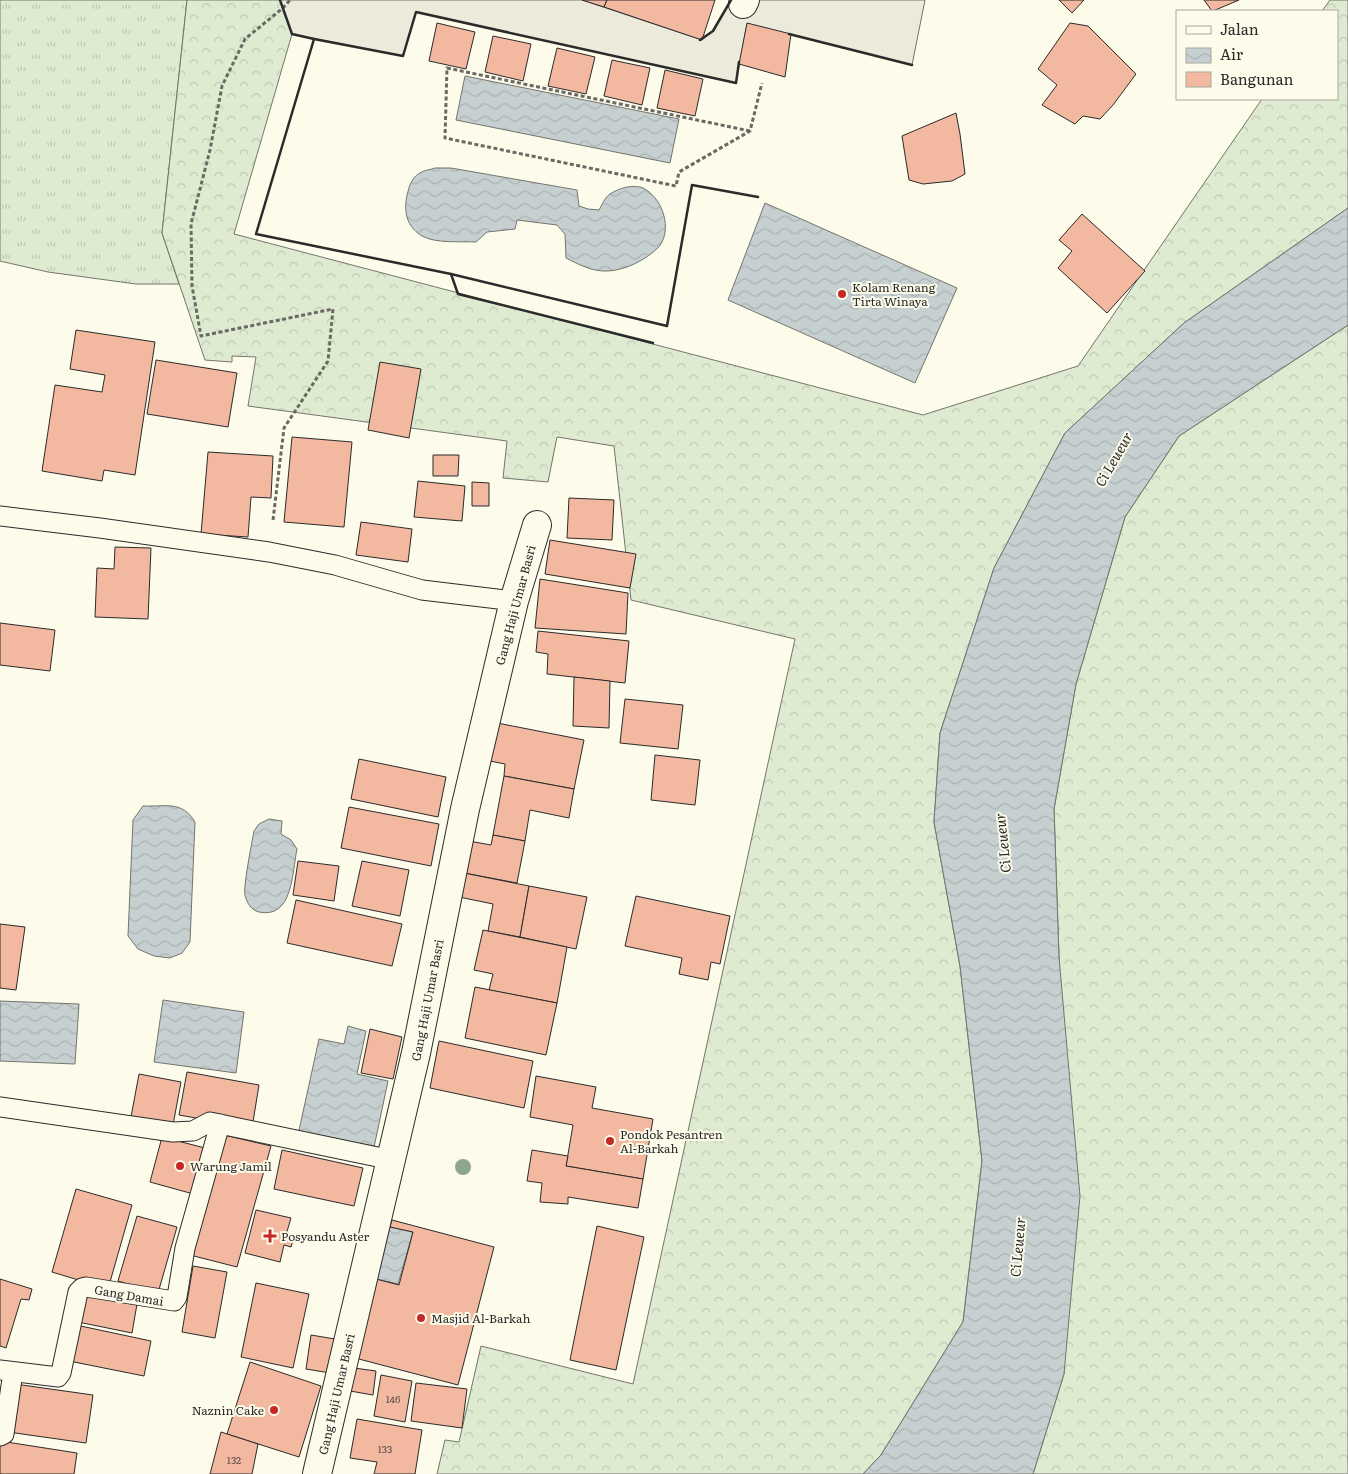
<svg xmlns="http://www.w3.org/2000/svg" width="1348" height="1474" font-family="Literata,serif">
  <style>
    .grass { fill: url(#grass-tufts); stroke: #74746e }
    .forest { fill: url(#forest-crowns); stroke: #74746e }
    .parking { fill: #eceadb; stroke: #74746e }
    .water { fill: url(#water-waves); stroke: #74746e }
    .building { fill: #f2b8a0; stroke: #2b2b2b }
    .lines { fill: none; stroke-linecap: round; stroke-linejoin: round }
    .service-casing { stroke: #2b2b2b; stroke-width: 21 }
    .minor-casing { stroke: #2b2b2b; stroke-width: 30 }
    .path { stroke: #6a6964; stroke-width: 3; stroke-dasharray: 4 2.5; stroke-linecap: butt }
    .service { stroke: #fdfbea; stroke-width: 19 }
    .minor { stroke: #fdfbea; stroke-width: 28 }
    .wall { stroke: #2b2b2b; stroke-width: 2.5 }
    .tree { fill: #8ea78a }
    .poi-dot { fill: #c62828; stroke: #fdfbea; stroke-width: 2 }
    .labels { text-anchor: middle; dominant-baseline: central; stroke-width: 4; stroke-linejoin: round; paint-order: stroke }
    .number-label { font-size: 10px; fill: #5d4e48 }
    .poi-label { font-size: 12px; fill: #2b2b2b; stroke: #fdfbea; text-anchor: start }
    .street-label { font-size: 12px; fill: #2b2b2b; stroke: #fdfbea }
    .water-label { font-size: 14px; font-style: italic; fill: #2b2b2b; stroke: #fdfbea }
  </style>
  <defs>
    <pattern id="grass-tufts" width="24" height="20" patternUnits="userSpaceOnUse" patternTransform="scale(1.25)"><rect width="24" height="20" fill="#deebd1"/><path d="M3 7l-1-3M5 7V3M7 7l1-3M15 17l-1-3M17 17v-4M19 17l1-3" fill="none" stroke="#bfcab4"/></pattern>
    <pattern id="forest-crowns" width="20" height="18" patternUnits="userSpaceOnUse" patternTransform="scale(1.25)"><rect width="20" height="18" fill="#deebd1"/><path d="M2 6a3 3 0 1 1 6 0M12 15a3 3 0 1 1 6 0" fill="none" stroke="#bfcab4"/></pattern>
    <pattern id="water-waves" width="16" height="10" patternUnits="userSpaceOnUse" patternTransform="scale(1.25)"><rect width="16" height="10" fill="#c7d0d0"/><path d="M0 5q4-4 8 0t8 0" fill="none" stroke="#abb3b3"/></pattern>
  </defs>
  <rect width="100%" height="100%" fill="#fdfbea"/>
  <path class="grass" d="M0,0H187L162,233L179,284H136L48,272L0,261Z"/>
  <g class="forest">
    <path d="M187,0H280L292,34L234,234L923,415L1078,366L1262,99H1337V11H1322L1330,0H1348V208L1184,323L1065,433L994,568L940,733L934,822L960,966L982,1161L963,1322L881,1455L863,1474H437L445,1440L459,1442L481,1346L633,1384L795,639L631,600L614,446L557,437L548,482L503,478L507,441L248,406L256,357L232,356V362L205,360L162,233Z"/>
    <path d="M1348,325V1474H1033L1064,1374L1059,957L1054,809L1076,684L1125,517L1179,436Z"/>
  </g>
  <path class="parking" d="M280,0H582L702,40L713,31L731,0H925L912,65L747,24L736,83L416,12L403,56L292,34Z"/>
  <g class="water">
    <path d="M465,76L679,119L670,163L456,120Z"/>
    <path d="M435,168H451L577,190L579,206L588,209L599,210C602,205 605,197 610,194C619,188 633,184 643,188C661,197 671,224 662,242C658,251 641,261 632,265C605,276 591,271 566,258L565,234L557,225L517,220L515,229L487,232L476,242C460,241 437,244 422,236C404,225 403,207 409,188C410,183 415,175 420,173C424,170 430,170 435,168Z"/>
    <path d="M765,203L957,288L915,383L728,300Z"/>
    <path d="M1348,208V325L1179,436L1125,517L1076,684L1054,809L1059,957L1080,1196L1064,1374L1033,1474H863L881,1455L963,1322L982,1161L960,966L934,822L940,733L994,568L1065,433L1184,323Z"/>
    <path d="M143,806C165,807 182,800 195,822L190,942L182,953L170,958L154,956L138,949L128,936L133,820Z"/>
    <path d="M269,819L282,821L281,834L291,840L297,849C292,873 293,919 259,912C251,910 247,903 245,895C243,887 252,842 254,831L259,824Z"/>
    <path d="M163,1000L244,1012L236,1073L154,1062Z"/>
    <path d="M0,1001L79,1004L75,1064L0,1061Z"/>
    <path d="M348,1026L366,1031L357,1074L388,1081L373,1152L298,1135L319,1039L344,1044Z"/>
    <path d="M390,1227L413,1232L398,1284L376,1279Z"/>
  </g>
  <g class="building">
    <path d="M582,0H607L604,7Z"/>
    <path d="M607,0H715L702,40L604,7Z"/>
    <path d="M1059,0H1084L1072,13Z"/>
    <path d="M1204,0H1239L1213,11H1212Z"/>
    <path d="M437,23L475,32L466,69L429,61Z"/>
    <path d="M747,23L791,34L785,77L739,64Z"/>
    <path d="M1070,23L1088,26L1136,74L1113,105L1100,119L1083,116L1075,124L1042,105L1057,85L1038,69Z"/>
    <path d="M493,36L531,44L523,81L485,72Z"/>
    <path d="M557,48L595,57L586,94L548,86Z"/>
    <path d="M612,60L650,68L642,105L604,96Z"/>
    <path d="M665,70L703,79L695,116L657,108Z"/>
    <path d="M956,113L960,134L965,174L952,181L923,184L909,180L902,136Z"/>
    <path d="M1082,214L1145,271L1107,313L1058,268L1072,251L1059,240Z"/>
    <path d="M76,330L155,342L135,475L104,470L102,481L42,471L55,385L102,392L105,375L70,369Z"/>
    <path d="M156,360L237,373L228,427L147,414Z"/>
    <path d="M380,362L421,369L409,438L368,430Z"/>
    <path d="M292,437L352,442L344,527L284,522Z"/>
    <path d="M208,452L273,456L271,498L251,497L248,537L201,534Z"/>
    <path d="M433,455H459L458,476H433Z"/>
    <path d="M418,481L465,486L462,521L414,517Z"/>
    <path d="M472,482L489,483V506H472Z"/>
    <path d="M569,498L614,500L612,540L567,538Z"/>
    <path d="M361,522L412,529L408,562L356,555Z"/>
    <path d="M550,540L636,554L630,588L545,574Z"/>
    <path d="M115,547L151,548L148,619L95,617L97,568L114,569Z"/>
    <path d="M540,579L628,593L626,634L535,628Z"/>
    <path d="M0,623L55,630L50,671L0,665Z"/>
    <path d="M538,631L629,641L625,683L547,674L548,654L536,652Z"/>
    <path d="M574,677L610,681L609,728L573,726Z"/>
    <path d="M625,699L683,705L678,749L620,743Z"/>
    <path d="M492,722L584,740L574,789L504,776L505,764L485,760Z"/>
    <path d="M655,755L700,760L695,805L651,800Z"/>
    <path d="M359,759L446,777L438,817L351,799Z"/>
    <path d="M504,776L574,789L569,818L530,810L525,841L493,835Z"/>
    <path d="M349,807L439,824L431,866L341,848Z"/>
    <path d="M493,835L525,841L517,883L464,873L469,841L491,845Z"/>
    <path d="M298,861L339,866L334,901L293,895Z"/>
    <path d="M362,861L409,870L400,916L352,906Z"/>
    <path d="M464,873L529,886L520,937L488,931L493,904L459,897Z"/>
    <path d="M529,886L587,897L576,949L520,937Z"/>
    <path d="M636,896L730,916L720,964L711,962L708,980L679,974L682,958L625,946Z"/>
    <path d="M296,900L402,924L392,966L287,943Z"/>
    <path d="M0,924L25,927L16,990L0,988Z"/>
    <path d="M483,930L567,947L557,1003L489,990L493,974L474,970Z"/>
    <path d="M475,987L557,1003L546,1055L465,1038Z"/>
    <path d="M370,1029L402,1037L393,1079L361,1073Z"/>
    <path d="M439,1041L533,1061L524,1108L430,1088Z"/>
    <path d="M187,1072L259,1085L252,1128L179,1115Z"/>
    <path d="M139,1074L181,1082L173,1125L131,1117Z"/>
    <path d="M536,1076L596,1087L592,1108L653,1119L643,1179L566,1166L573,1125L530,1117Z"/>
    <path d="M220,1134L271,1146L237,1267L186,1254Z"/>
    <path d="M162,1137L209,1149L197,1195L150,1182Z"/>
    <path d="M282,1150L363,1168L354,1206L274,1189Z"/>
    <path d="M532,1150L568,1156L566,1166L643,1179L638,1208L568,1197V1204L540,1202L542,1183L527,1181Z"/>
    <path d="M76,1189L132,1205L108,1289L52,1272Z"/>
    <path d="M256,1210L291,1218L286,1235L294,1237L291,1247L284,1245L280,1262L245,1253Z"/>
    <path d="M137,1216L177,1227L158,1293L118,1281Z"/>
    <path d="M392,1220L494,1247L458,1385L355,1358L376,1279L399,1285L413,1232L390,1227Z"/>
    <path d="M597,1226L644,1237L616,1370L570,1360Z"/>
    <path d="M193,1266L227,1272L215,1338L182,1332Z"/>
    <path d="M0,1279L32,1289L29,1300L21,1299L6,1348L0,1346Z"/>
    <path d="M256,1283L309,1294L293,1368L241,1357Z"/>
    <path d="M83,1293L137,1304L132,1333L78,1322Z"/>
    <path d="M76,1325L151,1341L144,1376L69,1361Z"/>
    <path d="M311,1335L335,1339L330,1373L306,1369Z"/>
    <path d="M250,1362L321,1386L299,1457L227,1434Z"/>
    <path d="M354,1368L376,1371L373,1395L350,1391Z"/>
    <path d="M381,1375L412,1381L405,1422L374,1416Z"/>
    <path d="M416,1383L467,1389L462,1428L411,1421Z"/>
    <path d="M15,1384L93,1395L86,1443L8,1432Z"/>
    <path d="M357,1419L422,1430L415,1474H374L377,1462L350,1458Z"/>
    <path d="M221,1432L258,1444L252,1474H210Z"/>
    <path d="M0,1441L77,1453L74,1474H0Z"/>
  </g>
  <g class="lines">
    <defs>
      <g id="service">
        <path d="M0,516L100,528L269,552L335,565L422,590L514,601"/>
        <path d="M0,1107L173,1132L193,1131L210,1122L392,1160"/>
        <path d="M0,1370L58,1377L61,1373L78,1292L82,1288L86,1287L174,1301L177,1297L185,1248L220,1124"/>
        <path d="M0,1436L4,1434L13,1372"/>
      </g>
      <g id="minor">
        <path d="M743,4L745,0"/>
        <path d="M317,1474L416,1053L465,809L514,601L537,525"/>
      </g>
    </defs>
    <use href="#service" class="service-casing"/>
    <use href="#minor" class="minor-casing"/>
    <g class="path">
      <path d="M750,131L447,68L445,138L676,186L679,172L750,131L762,83"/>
      <path d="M273,520L284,428L328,361L333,309L201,336L192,286L191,224L210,150L222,86L245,39L283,8L290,0"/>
    </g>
    <use href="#service" class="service"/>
    <use href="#minor" class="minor"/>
    <g class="wall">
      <path d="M280,0L292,34L314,39"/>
      <path d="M789,34L912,65"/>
      <path d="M700,40L713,31L731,0"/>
      <path d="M739,62L736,83L416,12L403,56L314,39L256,234L451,274L667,326L692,185L758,197"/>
      <path d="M451,274L458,294L653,343"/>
    </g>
  </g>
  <circle class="tree" cx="463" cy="1167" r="8"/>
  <g class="poi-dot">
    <circle cx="842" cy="294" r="5"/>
    <circle cx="610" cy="1141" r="5"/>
    <circle cx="180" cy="1166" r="5"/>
    <path d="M267.5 1228.5h5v5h5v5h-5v5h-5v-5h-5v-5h5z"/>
    <circle cx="421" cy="1318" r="5"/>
    <circle cx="274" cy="1410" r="5"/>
  </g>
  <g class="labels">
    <g class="number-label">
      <text x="393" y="1398">146</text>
      <text x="385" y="1448">133</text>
      <text x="234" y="1459">132</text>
    </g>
    <g class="poi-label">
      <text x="852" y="287">Kolam Renang<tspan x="852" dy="14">Tirta Winaya</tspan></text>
      <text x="620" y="1134">Pondok Pesantren<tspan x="620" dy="14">Al-Barkah</tspan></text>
      <text x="190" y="1166">Warung Jamil</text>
      <text x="281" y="1236">Posyandu Aster</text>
      <text x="431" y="1318">Masjid Al-Barkah</text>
      <text x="264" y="1410" text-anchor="end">Naznin Cake</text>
    </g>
    <g class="street-label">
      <text transform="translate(515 605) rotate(-75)">Gang Haji Umar Basri</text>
      <text transform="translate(427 1000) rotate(-79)">Gang Haji Umar Basri</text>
      <text transform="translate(129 1295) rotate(10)">Gang Damai</text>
      <text transform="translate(336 1394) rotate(-77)">Gang Haji Umar Basri</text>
    </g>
    <g class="water-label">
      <text transform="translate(1113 459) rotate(-60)">Ci Leueur</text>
      <text transform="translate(1002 843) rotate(-96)">Ci Leueur</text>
      <text transform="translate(1017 1247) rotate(-85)">Ci Leueur</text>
    </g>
  </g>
  <rect x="1176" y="10" width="162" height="90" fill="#fdfbea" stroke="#a9a89e"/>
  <rect x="1186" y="26" width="25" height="8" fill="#fdfbea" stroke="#a9a89e"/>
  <text x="1220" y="35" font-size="15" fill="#2b2b2b">Jalan</text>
  <rect x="1186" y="48" width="25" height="15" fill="url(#water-waves)" stroke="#a9a89e"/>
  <text x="1220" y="60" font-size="15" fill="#2b2b2b">Air</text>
  <rect x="1186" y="72" width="25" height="15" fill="#f2b8a0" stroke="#a9a89e"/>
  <text x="1220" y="85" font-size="15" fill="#2b2b2b">Bangunan</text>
</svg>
